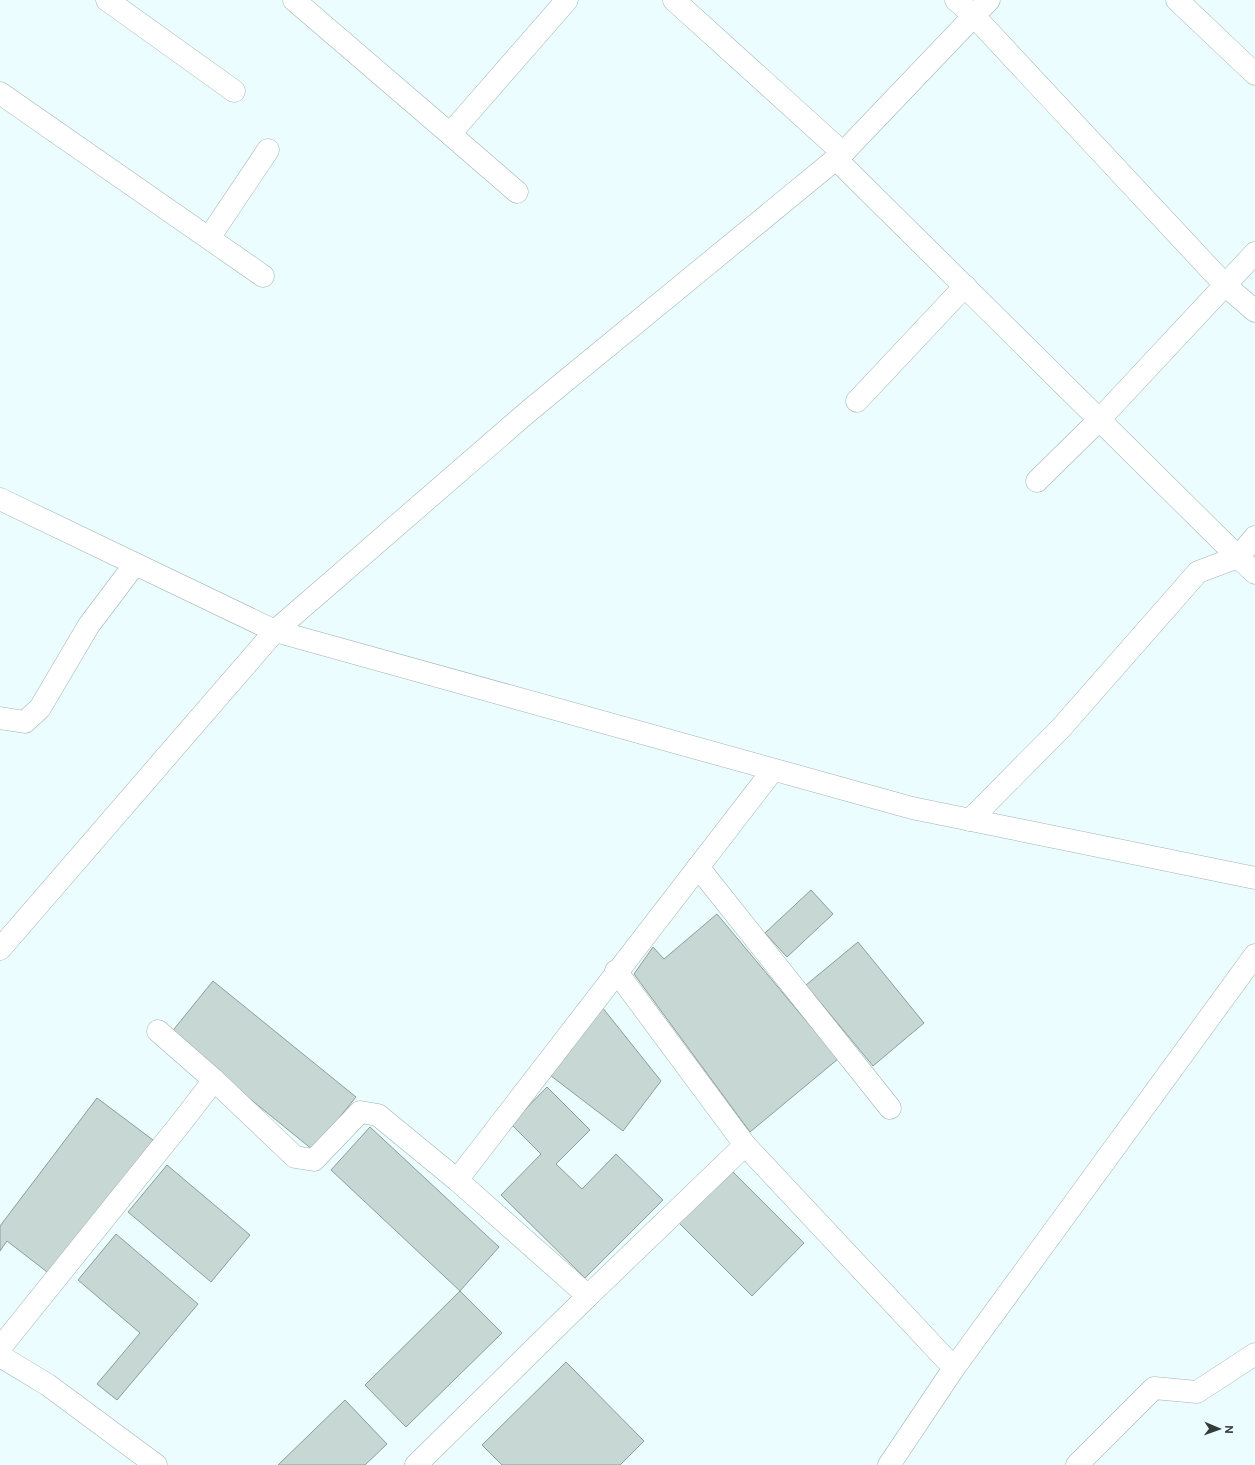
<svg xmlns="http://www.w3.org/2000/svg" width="1255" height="1465" font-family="'Public Sans',sans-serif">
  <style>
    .building { fill: #c7d8d4; stroke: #8d9d99 }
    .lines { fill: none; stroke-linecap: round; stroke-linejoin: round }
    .street-casing { stroke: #a1b2b3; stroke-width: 23 }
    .secondary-casing { stroke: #a1b2b3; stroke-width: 23 }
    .street { stroke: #fff; stroke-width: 22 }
    .secondary { stroke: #fff; stroke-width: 22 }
  </style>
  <rect width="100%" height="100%" fill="#ebfdfe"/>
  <g class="building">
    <path d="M811,890L833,914L787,957L765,933Z"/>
    <path d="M717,914L838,1059L750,1132L634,974L653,947L664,959Z"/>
    <path d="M858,942L924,1023L873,1066L806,985Z"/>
    <path d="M213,981L356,1097L313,1150L170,1034Z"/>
    <path d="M598,1002L661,1081L623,1131L542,1069Z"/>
    <path d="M547,1087L590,1130L556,1164L582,1189L616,1154L663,1200L585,1278L501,1195L541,1154L511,1124Z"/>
    <path d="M97,1098L153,1140L51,1275L7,1241L0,1251V1226Z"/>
    <path d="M370,1127L499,1247L460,1291L331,1170Z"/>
    <path d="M725,1164L804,1243L752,1296L673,1217Z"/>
    <path d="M167,1165L250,1235L211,1282L128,1212Z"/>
    <path d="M116,1234L198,1304L117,1400L97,1384L140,1333L78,1280Z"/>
    <path d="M460,1291L502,1333L406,1427L365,1385Z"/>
    <path d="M566,1362L644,1441L620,1465H502L482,1445Z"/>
    <path d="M345,1400L387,1444L365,1465H278Z"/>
  </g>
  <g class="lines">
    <defs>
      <g id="street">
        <path d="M107,0L234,91"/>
        <path d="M294,0L450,134L567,0"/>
        <path d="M674,0L843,153L989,0"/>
        <path d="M956,0L974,16L1225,285L1255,311"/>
        <path d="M1177,0L1255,74"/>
        <path d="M0,93L263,276"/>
        <path d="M450,134L517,192"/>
        <path d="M836,159L1238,557L1255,537"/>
        <path d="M209,238L268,150"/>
        <path d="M857,401L965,286"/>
        <path d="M1037,481L1099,420L1255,253"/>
        <path d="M0,718L25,722L40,708L89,625L135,564"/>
        <path d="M970,820L1061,728L1198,572L1238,557L1255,573"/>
        <path d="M698,867L890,1108"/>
        <path d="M0,949L275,631L530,410L843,153"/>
        <path d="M158,1031L214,1080"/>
        <path d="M745,1145L954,1368L889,1465"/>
        <path d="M588,1296L745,1145L616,971"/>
        <path d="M0,1348L181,1123L214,1080L295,1157L314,1160L360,1112L378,1115L457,1180"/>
        <path d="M0,1356L48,1385L156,1465"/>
        <path d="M954,1368L1255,955"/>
        <path d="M416,1465L588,1296L457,1180L773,770"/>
        <path d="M1077,1465L1154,1388L1197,1392L1255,1354"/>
      </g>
      <path id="secondary" d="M0,499L275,631L912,808L1255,878"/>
    </defs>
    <use href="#street" class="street-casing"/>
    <use href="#secondary" class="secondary-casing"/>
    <use href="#street" class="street"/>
    <use href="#secondary" class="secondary"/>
  </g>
  <g transform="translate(1219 1429) rotate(92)" stroke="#ebfdfe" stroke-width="3" paint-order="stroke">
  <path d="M0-3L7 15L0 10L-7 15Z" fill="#343b3b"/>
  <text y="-6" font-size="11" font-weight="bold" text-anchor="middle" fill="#343b3b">N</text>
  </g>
</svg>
